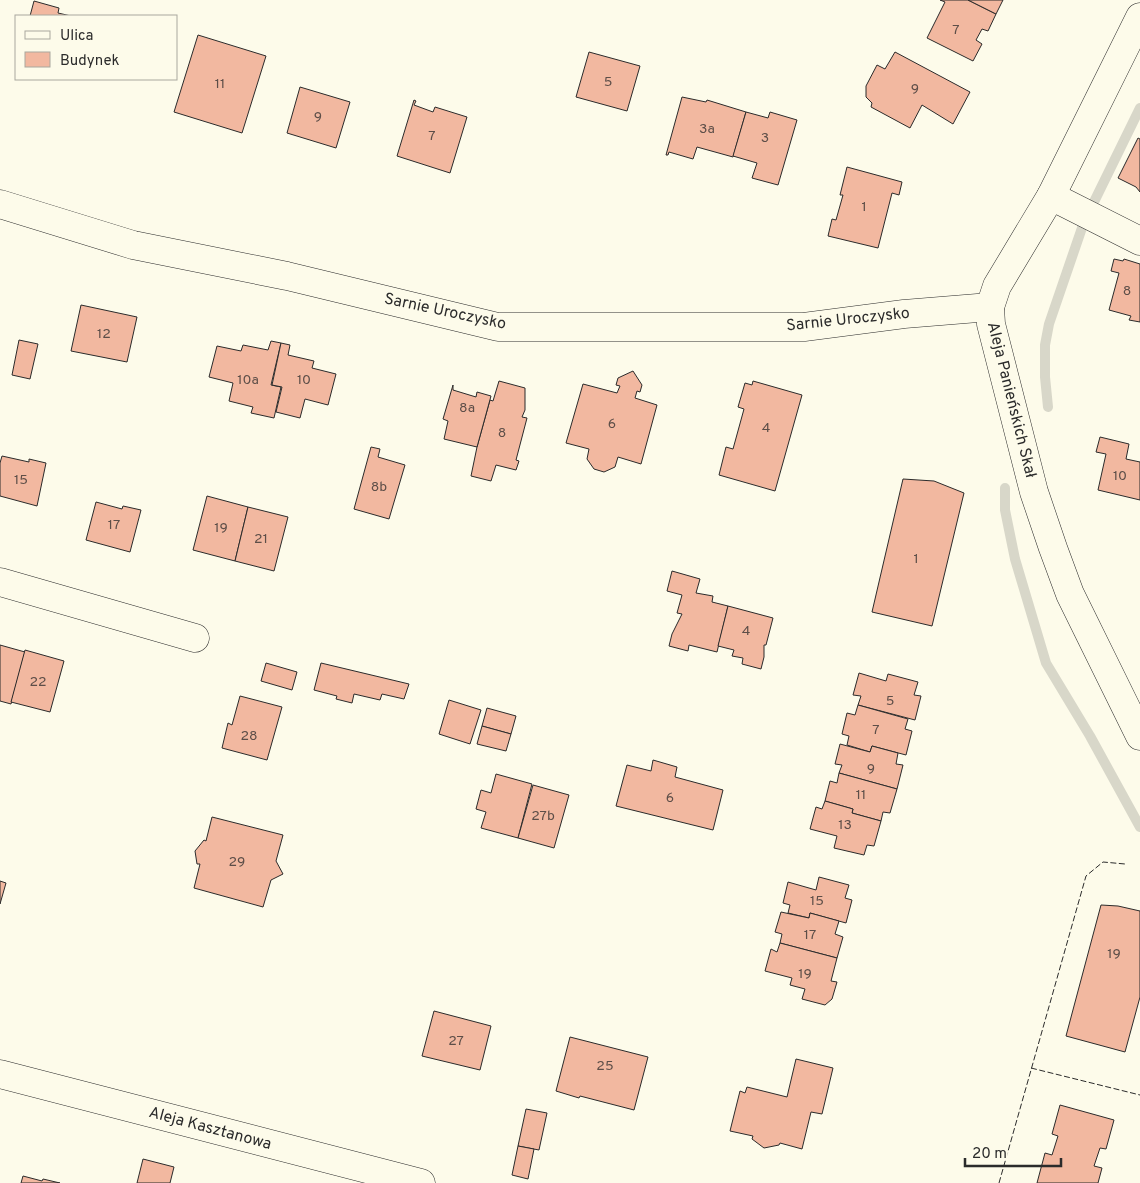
<svg xmlns="http://www.w3.org/2000/svg" width="1140" height="1183" font-family="Overpass,sans-serif">
  <style>
    .lines { fill: none; stroke-linecap: round; stroke-linejoin: round }
    .stream { stroke: #d8d7c9; stroke-width: 10 }
    .building { fill: #f2b8a0; stroke: #2b2b2b }
    .minor-casing { stroke: #2b2b2b; stroke-width: 29 }
    .minor { stroke: #fdfbea; stroke-width: 28 }
    .fence { stroke: #2b2b2b; stroke-width: 1; stroke-dasharray: 6 2.5; stroke-linecap: butt }
    .labels { text-anchor: middle; dominant-baseline: central; stroke-width: 4; stroke-linejoin: round; paint-order: stroke }
    .number-label { font-size: 14px; fill: #5d4e48 }
    .street-label { font-size: 16px; fill: #2b2b2b; stroke: #fdfbea }
  </style>
  <rect width="100%" height="100%" fill="#fdfbea"/>
  <g class="lines">
    <g class="stream">
      <path d="M1092,206L1140,108"/>
      <path d="M1048,407L1045,377V345L1049,324L1084,222"/>
      <path d="M1005,488V510L1015,559L1046,663L1090,736L1140,827"/>
    </g>
  </g>
  <g class="building">
    <path d="M940,0H968L996,14L988,31L982,29L976,40L982,44L973,61L927,38L945,2Z"/>
    <path d="M968,0H1003L996,14Z"/>
    <path d="M34,1L59,8L58,13L71,16H30Z"/>
    <path d="M198,35L266,56L242,133L174,112Z"/>
    <path d="M589,52L640,66L627,111L576,97Z"/>
    <path d="M895,52L970,92L953,124L922,105L910,128L871,107L872,103L866,97V86L877,65L885,69Z"/>
    <path d="M300,87L350,102L336,148L287,133Z"/>
    <path d="M682,97L706,102L707,100L746,112L733,157L697,147L693,159L669,152L668,155H666Z"/>
    <path d="M414,100L416,101L414,105L433,112L435,107L467,117L450,173L397,156Z"/>
    <path d="M746,112L768,118L770,112L797,120L778,185L752,178L757,163L733,156Z"/>
    <path d="M1138,138L1140,139V192L1136,187L1118,178Z"/>
    <path d="M847,167L902,182L899,195L892,193L878,248L828,236L832,219L836,220L843,195H840Z"/>
    <path d="M1114,259L1123,261L1124,259L1140,264V322L1129,320L1131,316L1109,310L1119,273L1111,271Z"/>
    <path d="M81,305L137,317L127,362L71,351Z"/>
    <path d="M19,340L38,344L30,379L12,375Z"/>
    <path d="M271,341L281,343L271,385L281,387L274,418L251,413L253,407L229,401L233,383L209,377L217,346L241,351L243,345L268,350Z"/>
    <path d="M281,343L290,345L288,355L314,361L312,368L336,374L328,405L305,399L300,418L276,412L282,387L272,385Z"/>
    <path d="M633,371L642,385L640,392L637,391L635,398L657,405L641,464L618,457L615,467L604,472L594,469L587,459L589,449L566,443L583,384L617,393L620,386L616,385L618,378Z"/>
    <path d="M499,381L525,388V410L522,417L527,418L516,460L519,461L516,470L496,465L491,481L471,476L477,447L490,400L493,401Z"/>
    <path d="M753,381L802,395L775,491L719,475L726,447L733,449L744,409L738,407L745,383L752,385Z"/>
    <path d="M453,385V390L476,397L477,392L491,396L477,447L444,439L448,421L443,419Z"/>
    <path d="M1100,437L1129,444L1126,459L1140,462V500L1098,490L1106,454L1096,452Z"/>
    <path d="M371,447L380,449L378,457L405,465L389,519L354,509Z"/>
    <path d="M2,456L29,462V459L46,463L37,506L0,496V463Z"/>
    <path d="M903,479L934,481L964,493L932,626L872,612Z"/>
    <path d="M207,496L248,507L235,561L193,550Z"/>
    <path d="M96,502L122,509L123,506L141,510L130,552L86,540Z"/>
    <path d="M248,507L288,517L274,571L235,561Z"/>
    <path d="M672,571L700,579L696,593L713,596L712,602L728,606L717,652L689,645L688,651L669,646L672,634L682,614L677,613L682,595L667,591Z"/>
    <path d="M728,606L773,618L766,645H764V657L761,669L742,664L743,658L732,656L734,650L718,646Z"/>
    <path d="M0,645L25,652L11,704L0,701Z"/>
    <path d="M25,650L64,661L50,712L11,702Z"/>
    <path d="M266,663L297,672L292,690L261,681Z"/>
    <path d="M321,663L409,684L404,699L382,694L380,700L354,694L352,703L336,699L337,696L314,690Z"/>
    <path d="M859,673L886,681L888,674L918,682L914,695L921,696L915,720L858,705L861,696L853,695Z"/>
    <path d="M240,696L282,707L267,760L222,748L228,723L232,725Z"/>
    <path d="M449,700L481,710L470,744L439,734Z"/>
    <path d="M858,705L908,719L905,729L912,731L906,755L872,746L870,752L847,745L849,736L842,734L847,713L855,715Z"/>
    <path d="M487,708L516,716L511,734L482,726Z"/>
    <path d="M482,726L511,734L506,751L477,744Z"/>
    <path d="M840,744L870,752L872,746L898,753L896,764L903,765L897,789L839,773L842,765L835,764Z"/>
    <path d="M653,760L677,767L675,777L723,790L713,830L616,806L627,765L651,771Z"/>
    <path d="M839,773L897,789L890,813L883,812L881,821L852,813L853,809L825,801L830,781L837,783Z"/>
    <path d="M496,774L532,784L518,838L481,828L486,812L476,809L481,790L491,793Z"/>
    <path d="M533,785L569,795L554,848L518,838Z"/>
    <path d="M825,801L853,809L852,813L881,821L874,846L867,845L864,855L834,848L837,836L810,829L816,807L822,809Z"/>
    <path d="M212,817L283,835L276,861L283,874L271,880L263,907L194,888L200,864H197L195,851L204,840L206,841Z"/>
    <path d="M819,877L849,885L845,898L852,900L846,923L810,913L809,918L788,913L790,905L783,903L788,882L816,890Z"/>
    <path d="M0,881L6,883L0,904Z"/>
    <path d="M1101,905L1118,906L1140,911V997L1125,1052L1066,1036Z"/>
    <path d="M781,912L809,918L810,913L839,921L835,934L843,937L837,958L780,943L782,934L775,932Z"/>
    <path d="M780,943L837,958L831,981L837,982L832,999L825,1005L802,999L805,989L790,985L792,978L765,971L771,949L777,952Z"/>
    <path d="M434,1011L491,1026L480,1070L422,1056Z"/>
    <path d="M570,1037L648,1057L634,1110L580,1096L579,1098L556,1091Z"/>
    <path d="M796,1059L833,1068L822,1114L811,1112L802,1149L780,1143L779,1145L764,1148L752,1139L753,1136L730,1131L740,1091L745,1093L747,1087L787,1097Z"/>
    <path d="M1060,1105L1114,1120L1106,1149L1100,1148L1094,1166L1102,1168L1098,1183H1037L1045,1153L1052,1155L1058,1136L1052,1134Z"/>
    <path d="M526,1109L547,1113L539,1150L518,1146Z"/>
    <path d="M518,1146L534,1149L528,1179L512,1175Z"/>
    <path d="M143,1159L174,1167L170,1183H137Z"/>
    <path d="M23,1176L42,1181L43,1179L60,1183H21Z"/>
  </g>
  <g class="lines">
    <defs>
      <g id="minor">
        <path d="M1140,17L1051,196L997,286L990,307L991,324L1034,492L1053,548L1070,594L1140,736"/>
        <path d="M1051,196L1140,241"/>
        <path d="M0,204L133,245L287,276L498,327H804L904,314L990,307"/>
        <path d="M0,582L195,638"/>
        <path d="M0,1074L421,1183"/>
      </g>
    </defs>
    <use href="#minor" class="minor-casing"/>
    <use href="#minor" class="minor"/>
    <g class="fence">
      <path d="M1031,1068L1140,1095"/>
      <path d="M999,1183L1086,876L1103,862L1125,864"/>
    </g>
  </g>
  <g class="labels">
    <g class="number-label">
      <text x="956" y="30">7</text>
      <text x="608" y="82">5</text>
      <text x="220" y="84">11</text>
      <text x="915" y="89">9</text>
      <text x="318" y="117">9</text>
      <text x="707" y="129">3a</text>
      <text x="432" y="136">7</text>
      <text x="765" y="138">3</text>
      <text x="864" y="207">1</text>
      <text x="1127" y="291">8</text>
      <text x="104" y="334">12</text>
      <text x="248" y="380">10a</text>
      <text x="304" y="380">10</text>
      <text x="467" y="408">8a</text>
      <text x="612" y="424">6</text>
      <text x="766" y="428">4</text>
      <text x="502" y="433">8</text>
      <text x="1120" y="476">10</text>
      <text x="21" y="480">15</text>
      <text x="379" y="487">8b</text>
      <text x="114" y="525">17</text>
      <text x="221" y="528">19</text>
      <text x="261" y="539">21</text>
      <text x="916" y="559">1</text>
      <text x="746" y="631">4</text>
      <text x="38" y="682">22</text>
      <text x="890" y="701">5</text>
      <text x="876" y="730">7</text>
      <text x="249" y="736">28</text>
      <text x="871" y="769">9</text>
      <text x="861" y="795">11</text>
      <text x="670" y="798">6</text>
      <text x="543" y="816">27b</text>
      <text x="845" y="825">13</text>
      <text x="237" y="862">29</text>
      <text x="817" y="901">15</text>
      <text x="810" y="935">17</text>
      <text x="1114" y="954">19</text>
      <text x="805" y="974">19</text>
      <text x="456" y="1041">27</text>
      <text x="605" y="1066">25</text>
    </g>
    <g class="street-label">
      <text transform="translate(445 312) rotate(12)">Sarnie Uroczysko</text>
      <text transform="translate(848 320) rotate(-6)">Sarnie Uroczysko</text>
      <text transform="translate(1011 400) rotate(76)">Aleja Panieńskich Skał</text>
      <text transform="translate(210 1129) rotate(15)">Aleja Kasztanowa</text>
    </g>
  </g>
  <rect x="15" y="15" width="162" height="65" fill="#fdfbea" stroke="#a9a89e"/>
  <rect x="25" y="31" width="25" height="8" fill="#fdfbea" stroke="#a9a89e"/>
  <text x="60" y="40" font-size="15" fill="#2b2b2b">Ulica</text>
  <rect x="25" y="52" width="25" height="15" fill="#f2b8a0" stroke="#a9a89e"/>
  <text x="60" y="65" font-size="15" fill="#2b2b2b">Budynek</text>
  <path d="M965 1158v8h96v-8" fill="none" stroke="#2b2b2b" stroke-width="2.5"/>
  <text x="972" y="1158" font-size="15" fill="#2b2b2b" stroke="#fdfbea" stroke-width="4" paint-order="stroke">20 m</text>
</svg>
